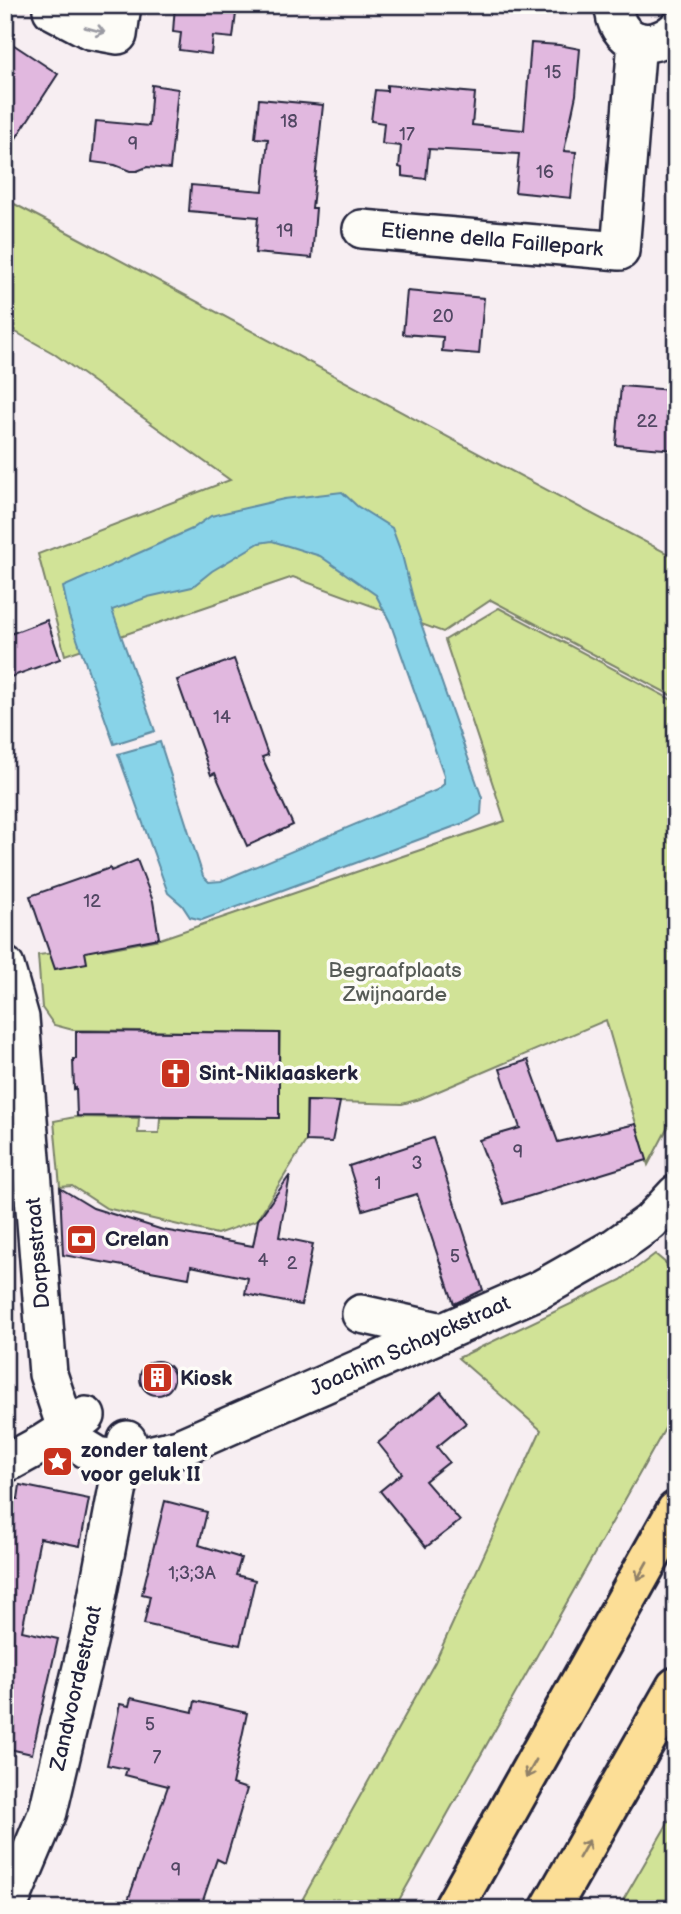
<svg xmlns="http://www.w3.org/2000/svg" width="681" height="1914" font-family="'Balsamiq Sans',sans-serif">
  <style>
    .green { fill: #d1e397; stroke: #7a8269; stroke-width: 2 }
    .water { fill: #88d3e8; stroke: #5f8ca3; stroke-width: 2 }
    .building { fill: #e1b8df; stroke: #22223b; stroke-width: 2 }
    .lines { fill: none; stroke-linecap: round; stroke-linejoin: round }
    .minor-casing { stroke: #22223b; stroke-width: 42 }
    .highway-casing { stroke: #22223b; stroke-width: 44 }
    .minor { stroke: #fdfcf7; stroke-width: 37 }
    .highway { stroke: #fcde96; stroke-width: 38 }
    .oneway { stroke: #9a9aa2 }
    .oneway2 { stroke: #8f8068 }
    .labels { text-anchor: middle; dominant-baseline: central; stroke-width: 7; stroke-linejoin: round; paint-order: stroke }
    .number-label { font-size: 18px; fill: #524864 }
    .street-label { font-size: 21px; fill: #22223b; stroke: #fdfcf7 }
    .park-label { font-size: 21px; fill: #575c57; stroke: #fdfcf7 }
    .poi-label { font-size: 21px; font-weight: bold; fill: #22223b; stroke: #fdfcf7; text-anchor: start }
  </style>
  <rect width="100%" height="100%" fill="#f7eef2"/>
  <filter id="ink" filterUnits="userSpaceOnUse"><feTurbulence type="fractalNoise" baseFrequency=".0143" numOctaves="2"/><feDisplacementMap in="SourceGraphic" scale="14" xChannelSelector="R" yChannelSelector="G"/><feConvolveMatrix kernelMatrix="1 2 1 2 8 2 1 2 1" color-interpolation-filters="sRGB"/></filter>
  <g filter="url(#ink)">
    <g class="green">
      <path d="M5,199C229,317 451,441 676,558V698L491,600L443,632L293,577L65,655L38,554L230,480L53,353L5,326Z"/>
      <path d="M499,608L676,702V1112L648,1165L606,1020L420,1099L402,1104L306,1101V1141L257,1220L217,1234L106,1208L72,1186L60,1187L54,1121L75,1117L139,1118L138,1133H159L160,1118H278L280,1033L73,1030L54,1025L42,1008L38,955L101,947L103,950L160,939L505,821L445,640Z"/>
      <path d="M676,1253V1409L394,1909H297L435,1662L541,1430L458,1358L621,1280L655,1254L667,1264Z"/>
      <path d="M676,1809V1909H618Z"/>
    </g>
    <path class="water" d="M342,492L357,506L392,528L402,555L415,606L482,798L481,814L469,821L202,920L190,917L182,905L168,893L118,754L160,742L203,876L209,882L221,881L437,790L444,784V775L390,622L376,595L320,556L272,541L259,543L212,571L192,587L148,597L112,610L155,731L114,744L69,616L63,587L192,529L211,516L284,499Z"/>
    <g class="building">
      <path d="M175,5H237L233,38L213,36L211,54L179,50L181,33L173,32Z"/>
      <path d="M5,39L58,74L5,155Z"/>
      <path d="M531,43L559,45L580,49L576,95L564,151L576,152L571,198L515,192L519,154L429,149L426,179L402,176V168L399,167L401,146L382,144L384,123L371,121L375,90L387,91V85L475,93L472,125L524,130Z"/>
      <path d="M152,85L178,89L170,169L147,167L137,171H130L115,165L92,162L96,121L149,126Z"/>
      <path d="M259,99L323,105L312,208H316L312,258L255,253L258,217L189,211L191,185L263,191L268,139L255,138Z"/>
      <path d="M407,291L484,298L479,354L442,351L443,337L403,334Z"/>
      <path d="M621,386L672,390L671,397H676V450L616,445Z"/>
      <path d="M47,620L60,659L5,679V636Z"/>
      <path d="M234,659L268,755L262,757L293,825L247,846L215,773L211,775L177,680Z"/>
      <path d="M137,860L153,901L159,938L85,952L87,963L55,969L30,896L110,868L111,871Z"/>
      <path d="M76,1031L279,1033V1118L77,1116L76,1088L74,1089L73,1059H76Z"/>
      <path d="M528,1060L558,1142L636,1124L647,1160L504,1204L479,1140L520,1128L500,1069Z"/>
      <path d="M307,1101L340,1102L332,1142L306,1141Z"/>
      <path d="M433,1138L483,1290L454,1304L417,1194L363,1210L349,1166Z"/>
      <path d="M290,1175L279,1237L313,1244L301,1305L245,1294L248,1278L191,1266L189,1278L63,1255L60,1188L93,1208L163,1230L253,1246L258,1220Z"/>
      <circle cx="157" cy="1378" r="17"/>
      <path d="M441,1392L466,1423L437,1447L449,1462L425,1481L460,1521L426,1547L380,1491L402,1473L378,1443Z"/>
      <path d="M20,1485L89,1499L80,1546L40,1538L22,1631L58,1639L32,1754L5,1748V1672L10,1652H5V1498L18,1499Z"/>
      <path d="M165,1501L207,1512L199,1545L241,1558L236,1575L255,1580L240,1645L144,1624L150,1596L142,1594Z"/>
      <path d="M131,1698L193,1712L195,1701L247,1713L232,1784L247,1789L225,1863L217,1859L200,1909H125L168,1786L125,1775L127,1769L107,1765L120,1704L129,1706Z"/>
    </g>
    <g class="lines">
      <defs>
        <g id="minor">
          <path d="M56,5L52,10L90,30L118,35L122,5"/>
          <path d="M614,5C614,42 650,54 676,30"/>
          <path d="M362,229L620,251L637,41"/>
          <path d="M5,966L20,1018L48,1374L66,1428L80,1445L98,1456L123,1461L179,1448L541,1289L615,1247L650,1222L676,1194"/>
          <path d="M361,1314L443,1332"/>
          <path d="M5,1461H11L42,1444L86,1416"/>
          <path d="M7,1909L48,1812L91,1629L127,1440"/>
        </g>
        <g id="highway">
          <path d="M453,1909L676,1511"/>
          <path d="M550,1909L676,1687"/>
        </g>
      </defs>
      <use href="#minor" class="minor-casing"/>
      <use href="#highway" class="highway-casing"/>
      <use href="#minor" class="minor"/>
      <use href="#highway" class="highway"/>
    </g>
    <defs><path id="oneway-shaft" d="M-6 0H5M1.5-3L5.5 0L1.5 3" fill="none" stroke-width="1.6" stroke-linecap="round" stroke-linejoin="round" transform="scale(1.75)"/></defs>
    <use class="oneway" href="#oneway-shaft" transform="translate(95 30) rotate(15)"/>
    <g class="oneway2">
      <use href="#oneway-shaft" transform="translate(642 1571) rotate(119)"/>
      <use href="#oneway-shaft" transform="translate(531 1769) rotate(119)"/>
      <use href="#oneway-shaft" transform="translate(584 1849) rotate(-60)"/>
    </g>
  </g>
  <defs>
    <symbol id="church-square" viewBox="-11 -11 22 22"><rect x="-9" y="-9" width="18" height="18" rx="4" fill="#c8321e" stroke="#fdfcf7"/><path d="M-1.2-6h2.4v3.5h3.3v2.4h-3.3V6h-2.4V-.1h-3.3v-2.4h3.3Z" fill="#fff"/></symbol>
    <symbol id="bank-square" viewBox="-11 -11 22 22"><rect x="-9" y="-9" width="18" height="18" rx="4" fill="#c8321e" stroke="#fdfcf7"/><path d="M-6-4H6V4H-6ZM0-2.3a2.3 2.3 0 1 0 0 4.6a2.3 2.3 0 1 0 0-4.6Z" fill="#fff"/></symbol>
    <symbol id="building-square" viewBox="-11 -11 22 22"><rect x="-9" y="-9" width="18" height="18" rx="4" fill="#c8321e" stroke="#fdfcf7"/><path d="M-4-6H4V6H1V3H-1V6H-4ZM-2.5-4.3h1.7v1.8h-1.7ZM.8-4.3h1.7v1.8H.8ZM-2.5-1h1.7V.8h-1.7ZM.8-1h1.7V.8H.8Z" fill="#fff"/></symbol>
    <symbol id="sight-square" viewBox="-11 -11 22 22"><rect x="-9" y="-9" width="18" height="18" rx="4" fill="#c8321e" stroke="#fdfcf7"/><path d="M0-6L1.8-2.2L6-1.7L2.9 1.2L3.7 5.4L0 3.3L-3.7 5.4L-2.9 1.2L-6-1.7L-1.8-2.2Z" fill="#fff"/></symbol>
  </defs>
  <g fill-rule="evenodd">
    <use href="#church-square" x="158" y="1056" width="35" height="35"/>
    <use href="#bank-square" x="64" y="1222" width="35" height="35"/>
    <use href="#building-square" x="140" y="1360" width="35" height="35"/>
    <use href="#sight-square" x="40" y="1444" width="35" height="35"/>
  </g>
  <g class="labels">
    <g class="number-label">
      <text x="553" y="72">15</text>
      <text x="289" y="121">18</text>
      <text x="407" y="134">17</text>
      <text x="133" y="144">9</text>
      <text x="545" y="172">16</text>
      <text x="285" y="231">19</text>
      <text x="443" y="316">20</text>
      <text x="647" y="421">22</text>
      <text x="222" y="717">14</text>
      <text x="92" y="901">12</text>
      <text x="518" y="1152">9</text>
      <text x="417" y="1163">3</text>
      <text x="378" y="1183">1</text>
      <text x="455" y="1256">5</text>
      <text x="263" y="1260">4</text>
      <text x="292" y="1263">2</text>
      <text x="192" y="1573">1;3;3A</text>
      <text x="150" y="1724">5</text>
      <text x="157" y="1757">7</text>
      <text x="176" y="1870">9</text>
    </g>
    <g class="street-label">
      <text transform="translate(492 240) rotate(5)">Etienne della Faillepark</text>
      <text transform="translate(38 1253) rotate(-95)">Dorpsstraat</text>
      <text transform="translate(410 1346) rotate(-24)">Joachim Schayckstraat</text>
      <text transform="translate(76 1688) rotate(-77)">Zandvoordestraat</text>
    </g>
    <g class="park-label">
      <text x="395" y="970">Begraafplaats<tspan x="395" dy="24">Zwijnaarde</tspan></text>
    </g>
    <g class="poi-label">
      <text x="199" y="1073">Sint-Niklaaskerk</text>
      <text x="105" y="1239">Crelan</text>
      <text x="180" y="1378">Kiosk</text>
      <text x="81" y="1450">zonder talent<tspan x="81" dy="24">voor geluk II</tspan></text>
    </g>
  </g>
  <rect width="681" height="1914" fill="none" stroke="#fdfcf7" stroke-width="28"/>
  <rect x="14" y="14" width="653" height="1886" fill="none" stroke="#22223b" stroke-width="2.5" filter="url(#ink)"/>
</svg>
